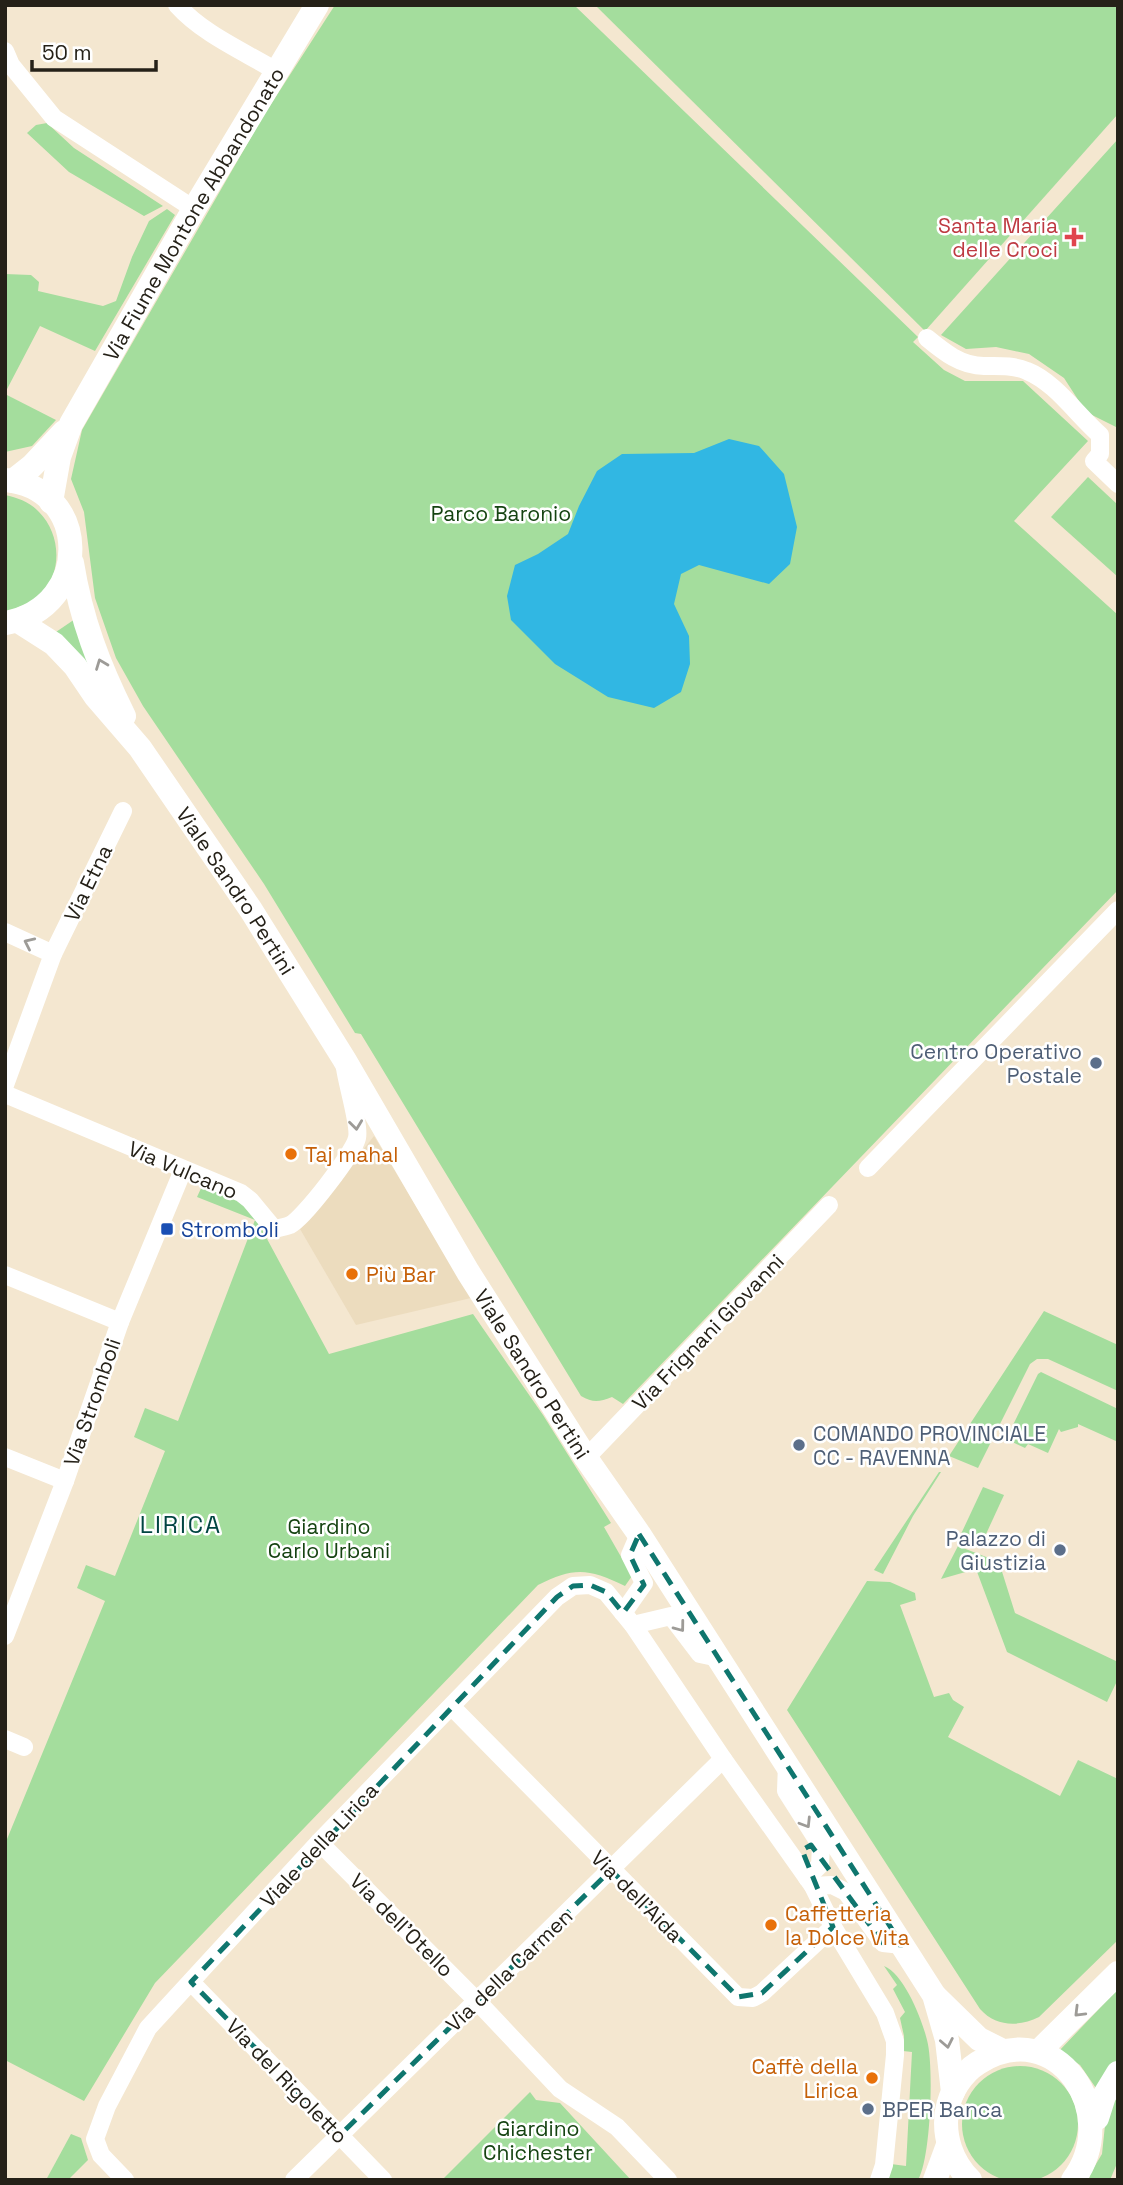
<svg xmlns="http://www.w3.org/2000/svg" width="1123" height="2185" font-family="'Space Grotesk',sans-serif">
  <style>
    .built { fill: #ecdcbe }
    .green { fill: #a4dd9d }
    .water { fill: #31b7e3 }
    .lines { fill: none; stroke-linecap: round; stroke-linejoin: round }
    .street { stroke: #fff; stroke-width: 18 }
    .secondary { stroke: #fff; stroke-width: 24 }
    .oneway { stroke: #9d9b97 }
    .marked { fill: none; stroke: #0f766e; stroke-width: 5; stroke-dasharray: 14 9; stroke-linejoin: round }
    .health-dot { fill: #e0444e; stroke: #fff; stroke-width: 2.5 }
    .service-dot { fill: #5c6f8a; stroke: #fff; stroke-width: 2.5 }
    .food-dot { fill: #e8710a; stroke: #fff; stroke-width: 2.5 }
    .transit-dot { fill: #1a4fb4; stroke: #fff; stroke-width: 2.5 }
    .labels { text-anchor: middle; dominant-baseline: central; stroke-width: 5; stroke-linejoin: round; paint-order: stroke }
    .street-label { font-size: 21px; fill: #252118; stroke: #fff }
    .health-label { font-size: 21px; fill: #be3a42; stroke: #fff; text-anchor: end }
    .park-label { font-size: 21px; fill: #154311; stroke: #fff }
    .service-label { font-size: 21px; fill: #4e5e75; stroke: #fff; text-anchor: end }
    .food-label { font-size: 21px; fill: #c56008; stroke: #fff; text-anchor: start }
    .transit-label { font-size: 21px; fill: #164399; stroke: #fff; text-anchor: start }
    .quarter-label { font-size: 24px; letter-spacing: 2px; fill: #014542; stroke: #fff }
  </style>
  <rect width="100%" height="100%" fill="#f4e7d0"/>
  <path class="built" d="M374,1136L471,1298L356,1325L300,1229Z"/>
  <g class="green">
    <path d="M335,5H574L918,337L913,342L944,370L965,381H1023L1088,441L1014,521L1118,615V890L623,1404L612,1397C599,1402 593,1403 581,1396L361,1034L355,1033L264,884L143,706L116,658L95,598L84,512L71,479L82,430L264,115Z"/>
    <path d="M595,5H1118V114L925,331Z"/>
    <path d="M47,123L74,148L163,206L144,216L69,172L27,133L36,125Z"/>
    <path d="M1118,139V428L1086,412L1064,378L1029,354L996,347L966,349L941,335Z"/>
    <path d="M167,209L175,215L95,351L40,326L5,393V274L31,275L39,282L38,291L103,306L116,301L132,257L149,221Z"/>
    <path d="M5,394L56,420L32,446L5,452Z"/>
    <path d="M1088,477L1118,505V577L1051,517Z"/>
    <path d="M5,495C18,498 30,502 39,512C61,534 63,573 40,596C31,603 16,608 5,613Z"/>
    <path d="M78,617L110,702L53,634Z"/>
    <path d="M203,1184L240,1201L259,1224L329,1354L473,1314L543,1415L611,1523L604,1527L632,1576L625,1586C588,1568 574,1567 538,1585L155,1983L84,2101L5,2060V1844L105,1601L77,1588L86,1565L115,1576L165,1451L134,1437L145,1408L178,1421L255,1220L197,1197Z"/>
    <path d="M1044,1311L1118,1345V1391L1048,1359H1037L1030,1364L978,1468L949,1456Z"/>
    <path d="M1041,1372L1118,1409V1442L1078,1424V1427L1061,1432L1059,1429L1048,1453L1028,1444L1025,1448L1006,1439L1038,1374Z"/>
    <path d="M939,1472H941L913,1516L883,1574L874,1570Z"/>
    <path d="M983,1487L1004,1495L981,1545L962,1537L961,1534Z"/>
    <path d="M958,1546L999,1562L1015,1613L1118,1662V1679L1107,1702L1007,1652L976,1569L941,1579Z"/>
    <path d="M867,1581L890,1582L915,1593L916,1600L900,1605L934,1697L949,1693L953,1700L964,1707L948,1737L1060,1796L1078,1760L1118,1779V1940L1039,2017C1019,2027 996,2027 980,2009L787,1710Z"/>
    <path d="M884,1966C904,1974 922,2019 927,2040C934,2065 931,2158 918,2180H886L891,2164L906,2166L912,2052L903,2051L904,2036L900,2018L905,2012L893,1989L897,1985Z"/>
    <path d="M1118,1989V2063L1098,2091L1080,2065L1059,2051Z"/>
    <circle cx="1020" cy="2124" r="58"/>
    <path d="M1118,2084V2161L1110,2180H1089L1090,2174L1102,2154L1107,2106Z"/>
    <path d="M530,2092L536,2100L560,2103L631,2180H442Z"/>
    <path d="M71,2134L81,2138L88,2160L68,2180H46Z"/>
  </g>
  <path class="water" d="M729,439L759,446L784,474L797,527L790,564L769,584L699,565L681,574L674,604L689,636L690,664L681,692L654,708L608,697L555,664L511,620L507,596L515,565L538,554L568,534L579,506L597,471L622,454L694,453Z"/>
  <g class="lines">
    <g class="street">
      <path d="M177,5C203,34 243,51 276,71"/>
      <path d="M5,51L11,65L54,118L194,209"/>
      <path d="M927,338C944,352 961,366 984,366C999,366 1013,365 1027,371C1055,382 1077,415 1100,435V454L1094,461L1118,484"/>
      <path d="M5,932L53,954"/>
      <path d="M5,1085L53,954L123,811"/>
      <path d="M5,1094L241,1193L250,1200L274,1229C279,1228 285,1227 290,1225C303,1219 354,1153 357,1138C360,1126 347,1084 345,1068"/>
      <path d="M868,1168L1118,910"/>
      <path d="M5,1275L120,1322"/>
      <path d="M5,1457L65,1481"/>
      <path d="M586,1458L829,1205"/>
      <path d="M623,1613L644,1583L630,1555L639,1534"/>
      <path d="M633,1625L671,1616L700,1654L719,1658"/>
      <path d="M5,1636L65,1481L120,1322L183,1170"/>
      <path d="M452,1707L738,1997L753,1998L762,1993L833,1927"/>
      <path d="M5,1739L24,1747"/>
      <path d="M787,1764L786,1791L821,1846L820,1865L807,1878"/>
      <path d="M319,1842L477,2001L560,2089L617,2127L668,2180"/>
      <path d="M813,1886L832,1885L846,1892L883,1943L902,1945"/>
      <path d="M191,1982L383,2180"/>
      <path d="M125,2180L101,2155L95,2139L107,2106L148,2028L319,1842L557,1597L573,1586L590,1585L606,1592L633,1625L723,1759L813,1886L833,1927L885,2013L895,2041V2055L884,2165L879,2180"/>
      <path d="M294,2180L723,1759"/>
    </g>
    <g class="secondary">
      <path d="M5,480C90,487 94,606 6,623"/>
      <path d="M13,481L32,466L64,432"/>
      <path id="s1" d="M51,502L59,457L71,424L194,209L317,5"/>
      <path d="M72,563C81,619 99,666 124,716"/>
      <path id="s2" d="M18,621L54,644L75,666L96,697L140,748L251,910L344,1059L468,1272L586,1458L639,1534L934,1995L947,2040L953,2092"/>
      <path d="M936,1997L979,2039L1003,2051"/>
      <path d="M1039,2051L1118,1973"/>
      <path d="M1097,2118L1104,2096L1118,2073"/>
      <path d="M935,2180L948,2145"/>
      <path d="M970,2180C952,2162 943,2137 947,2111C950,2092 962,2073 978,2063C1057,2013 1123,2114 1073,2180"/>
    </g>
  </g>
  <defs><path id="oneway-chevron" d="M-2-3.5L2.5 0L-2 3.5" fill="none" stroke-width="1.6" stroke-linecap="round" stroke-linejoin="round" transform="scale(1.75)"/></defs>
  <g class="oneway">
    <use href="#oneway-chevron" transform="translate(101 664) rotate(-111)"/>
    <use href="#oneway-chevron" transform="translate(29 943) rotate(-155)"/>
    <use href="#oneway-chevron" transform="translate(356 1125) rotate(83)"/>
    <use href="#oneway-chevron" transform="translate(680 1627) rotate(53)"/>
    <use href="#oneway-chevron" transform="translate(806 1823) rotate(58)"/>
    <use href="#oneway-chevron" transform="translate(1079 2012) rotate(135)"/>
    <use href="#oneway-chevron" transform="translate(947 2043) rotate(79)"/>
  </g>
  <path class="marked" d="M639,1534L902,1945L883,1943L811,1845L802,1850L833,1927L762,1993L738,1997L611,1870L340,2135L191,1982L557,1597L573,1586L590,1585L606,1592L623,1613L644,1585L630,1555Z"/>
  <path class="health-dot" d="M1070.5 226.5h7v7h7v7h-7v7h-7v-7h-7v-7h7z"/>
  <g class="service-dot">
    <circle cx="1096" cy="1063" r="7"/>
    <circle cx="799" cy="1445" r="7"/>
    <circle cx="1060" cy="1550" r="7"/>
    <circle cx="868" cy="2109" r="7"/>
  </g>
  <g class="food-dot">
    <circle cx="291" cy="1154" r="7"/>
    <circle cx="352" cy="1274" r="7"/>
    <circle cx="771" cy="1925" r="7"/>
    <circle cx="872" cy="2078" r="7"/>
  </g>
  <rect class="transit-dot" x="160" y="1222" width="14" height="14" rx="3.5"/>
  <g class="labels">
    <g class="street-label">
      <text stroke="none"><textPath href="#s1" startOffset="324">Via Fiume Montone Abbandonato</textPath></text>
      <text transform="translate(88 883) rotate(-64)">Via Etna</text>
      <text stroke="none"><textPath href="#s2" startOffset="350">Viale Sandro Pertini</textPath></text>
      <text transform="translate(183 1170) rotate(23)">Via Vulcano</text>
      <text transform="translate(708 1332) rotate(-46)">Via Frignani Giovanni</text>
      <text stroke="none"><textPath href="#s2" startOffset="917">Viale Sandro Pertini</textPath></text>
      <text transform="translate(92 1402) rotate(-71)">Via Stromboli</text>
      <text transform="translate(319 1845) rotate(-47)">Viale della Lirica</text>
      <text transform="translate(637 1896) rotate(45)">Via dell'Aida</text>
      <text transform="translate(402 1925) rotate(45)">Via dell'Otello</text>
      <text transform="translate(509 1970) rotate(-44)">Via della Carmen</text>
      <text transform="translate(287 2081) rotate(46)">Via del Rigoletto</text>
    </g>
    <g class="health-label">
      <text x="1058" y="225">Santa Maria<tspan x="1058" dy="24">delle Croci</tspan></text>
    </g>
    <g class="park-label">
      <text x="501" y="513">Parco Baronio</text>
      <text x="329" y="1526">Giardino<tspan x="329" dy="24">Carlo Urbani</tspan></text>
      <text x="538" y="2128">Giardino<tspan x="538" dy="24">Chichester</tspan></text>
    </g>
    <g class="service-label">
      <text x="1082" y="1051">Centro Operativo<tspan x="1082" dy="24">Postale</tspan></text>
      <text x="813" y="1433" text-anchor="start">COMANDO PROVINCIALE<tspan x="813" dy="24">CC - RAVENNA</tspan></text>
      <text x="1046" y="1538">Palazzo di<tspan x="1046" dy="24">Giustizia</tspan></text>
      <text x="882" y="2109" text-anchor="start">BPER Banca</text>
    </g>
    <g class="food-label">
      <text x="305" y="1154">Taj mahal</text>
      <text x="366" y="1274">Più Bar</text>
      <text x="785" y="1913">Caffetteria<tspan x="785" dy="24">la Dolce Vita</tspan></text>
      <text x="858" y="2066" text-anchor="end">Caffè della<tspan x="858" dy="24">Lirica</tspan></text>
    </g>
    <g class="transit-label">
      <text x="181" y="1229">Stromboli</text>
    </g>
    <g class="quarter-label">
      <text x="181" y="1524">LIRICA</text>
    </g>
  </g>
  <rect width="1123" height="2185" fill="none" stroke="#252118" stroke-width="14"/>
  <path d="M32 60v10h124v-10" fill="none" stroke="#252118" stroke-width="3.5"/>
  <text x="42" y="60" font-size="21" fill="#252118" stroke="#ffffff" stroke-width="5" paint-order="stroke">50 m</text>
</svg>
